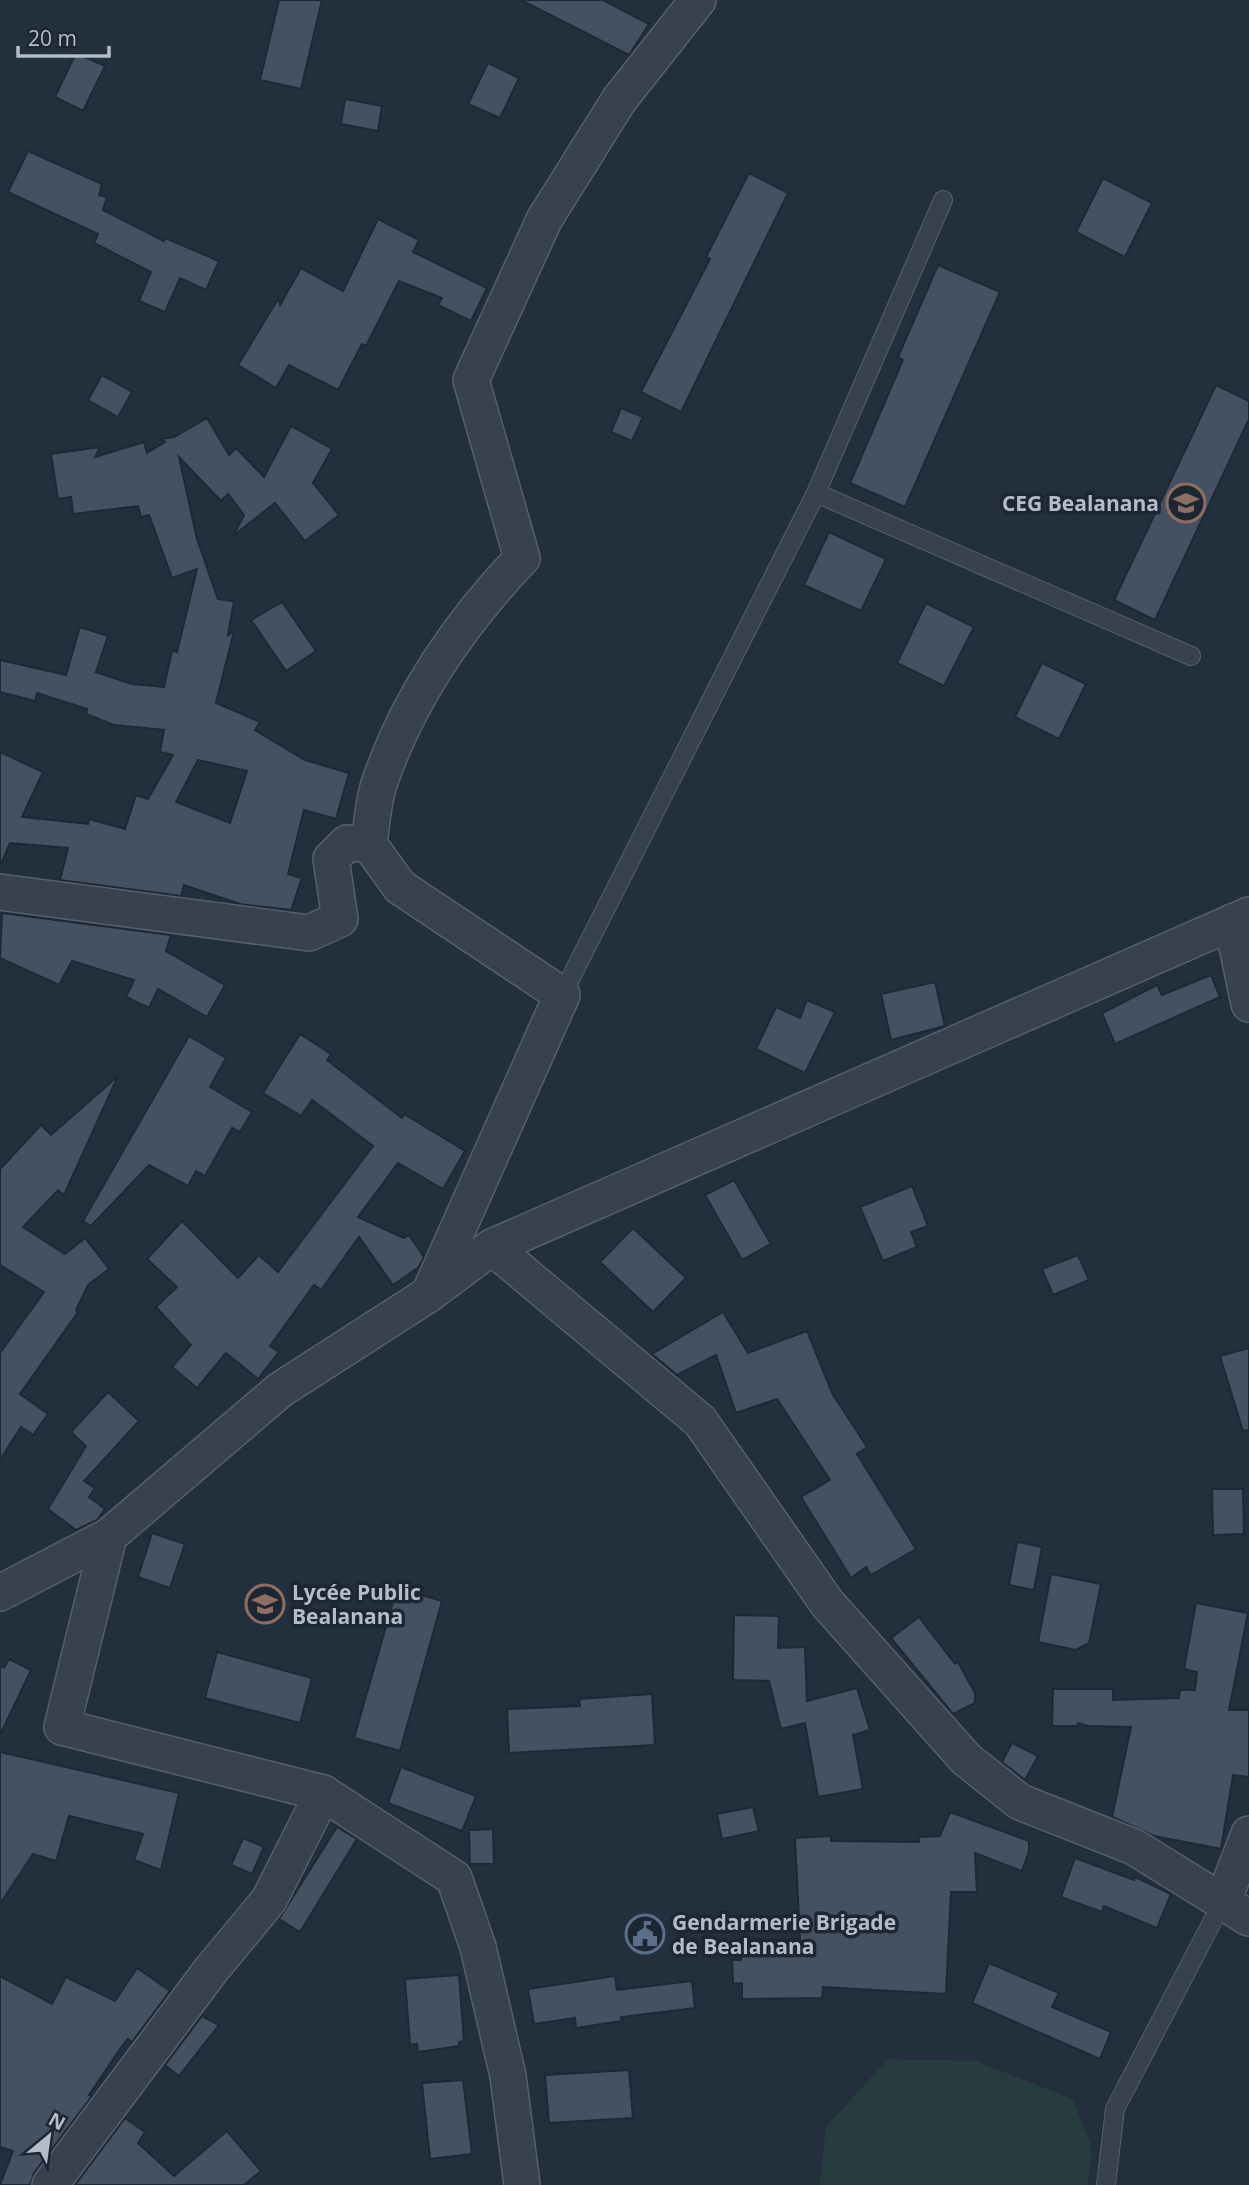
<svg xmlns="http://www.w3.org/2000/svg" width="1249" height="2185" font-family="'Open Sans',sans-serif">
  <style>
    .green { fill: #263c3f }
    .building { fill: #455162; stroke: #1f2835; stroke-width: 2; fill-rule: evenodd }
    .lines { fill: none; stroke-linecap: round; stroke-linejoin: round }
    .service-casing { stroke: #565f6c; stroke-width: 20 }
    .minor-casing { stroke: #565f6c; stroke-width: 38 }
    .service { stroke: #38414e; stroke-width: 18 }
    .minor { stroke: #38414e; stroke-width: 35 }
    .labels { text-anchor: middle; dominant-baseline: central; stroke-width: 7; stroke-linejoin: round; paint-order: stroke }
    .poi-label { font-size: 21px; font-weight: bold; fill: #b4bcc9; stroke: #1d2633; text-anchor: start }
  </style>
  <rect width="100%" height="100%" fill="#242f3e"/>
  <path class="green" d="M888,2059L975,2061L1073,2099L1092,2148L1088,2185H819L826,2127Z"/>
  <g class="building">
    <path d="M279,0H322L301,89L260,80Z"/>
    <path d="M521,0H603L649,24L629,55Z"/>
    <path d="M76,53L105,66L83,111L55,97Z"/>
    <path d="M488,63L519,78L500,118L468,104Z"/>
    <path d="M345,99L382,106L378,131L341,124Z"/>
    <path d="M28,151L102,184L99,195L107,197L103,210L164,241L165,238L219,261L206,290L180,278L165,312L139,301L151,272L94,243L98,234L8,192Z"/>
    <path d="M749,173L788,193L681,412L641,392L710,259L706,257Z"/>
    <path d="M1103,178L1152,203L1125,257L1076,232Z"/>
    <path d="M378,219L419,240L413,252L487,288L471,321L438,305L442,298L399,281L366,346L362,344L338,390L289,365L276,388L238,365L278,299L280,305L301,268L343,291Z"/>
    <path d="M938,265L1000,292L905,507L850,483L903,360L898,357Z"/>
    <path d="M102,375L132,392L118,417L88,400Z"/>
    <path d="M1216,385L1249,401V419L1155,620L1114,600Z"/>
    <path d="M621,408L643,417L632,441L611,432Z"/>
    <path d="M207,418L229,455L236,448L264,477L291,426L332,449L313,483L339,515L305,541L275,503L233,536L244,515L228,494L221,501L179,457L197,539L218,599L234,601L228,635L234,631L216,703L260,722L255,730L305,760L349,773L336,819L304,810L288,874L302,878L291,910L240,904L184,885L181,896L60,880L68,848L10,843L0,866V752L43,772L22,817L88,824L89,819L125,829L136,795L148,799L173,755L160,752L164,730L114,725L86,714L87,709L37,693L35,701L0,692V660L66,675L80,627L108,636L96,672L132,684L164,687L172,651L177,652L197,569L172,578L149,515L141,517L138,506L73,514L71,497L58,499L51,454L100,447L95,457L144,442L147,453L165,442L161,439L174,437ZM198,760L247,771L230,823L176,802Z"/>
    <path d="M829,532L886,559L861,611L804,585Z"/>
    <path d="M282,602L316,651L286,671L251,620Z"/>
    <path d="M926,603L974,627L944,686L897,663Z"/>
    <path d="M1042,663L1086,684L1059,739L1015,717Z"/>
    <path d="M2,913L171,935L166,951L225,985L207,1017L158,989L149,1008L126,997L134,980L72,961L59,985L0,958Z"/>
    <path d="M1211,975L1220,997L1115,1044L1102,1013L1157,985L1162,995Z"/>
    <path d="M935,982L945,1026L891,1040L881,994Z"/>
    <path d="M807,1000L835,1012L805,1073L756,1049L776,1007L800,1018Z"/>
    <path d="M300,1034L331,1054L327,1060L402,1118L404,1114L465,1151L443,1189L398,1163L358,1217L404,1238L409,1235L424,1257L419,1267L393,1285L359,1237L321,1290L314,1285L270,1346L279,1352L258,1379L226,1353L197,1388L172,1367L191,1345L156,1307L177,1287L147,1259L182,1221L238,1278L259,1255L278,1272L373,1146L312,1100L301,1116L263,1093Z"/>
    <path d="M189,1036L226,1058L210,1087L252,1112L240,1132L232,1128L205,1176L196,1171L188,1186L149,1165L91,1226L83,1221Z"/>
    <path d="M118,1076L64,1195L58,1190L23,1227L65,1254L85,1238L109,1269L88,1285L76,1310L78,1312L20,1394L48,1414L33,1435L21,1427L0,1460V1353L44,1292L0,1265V1169L41,1125L51,1135Z"/>
    <path d="M734,1180L771,1244L742,1260L705,1195Z"/>
    <path d="M912,1186L928,1226L911,1232L917,1247L883,1261L860,1207Z"/>
    <path d="M633,1228L686,1278L653,1312L600,1262Z"/>
    <path d="M1078,1255L1089,1280L1053,1295L1042,1269Z"/>
    <path d="M723,1312L748,1353L807,1331L832,1393L867,1447L857,1454L916,1549L871,1575L866,1567L851,1578L801,1497L830,1480L777,1399L736,1413L716,1355L677,1375L652,1354Z"/>
    <path d="M1249,1348V1430L1243,1431L1220,1356Z"/>
    <path d="M108,1392L139,1421L84,1481L95,1488L89,1497L105,1509L97,1520L76,1530L48,1509L86,1446L71,1432Z"/>
    <path d="M1212,1489H1243L1244,1534L1213,1535Z"/>
    <path d="M152,1533L185,1544L170,1588L138,1577Z"/>
    <path d="M1017,1542L1042,1547L1034,1590L1009,1585Z"/>
    <path d="M1051,1574L1101,1584L1089,1643L1076,1650L1038,1642Z"/>
    <path d="M397,1588L442,1601L400,1751L354,1738Z"/>
    <path d="M1196,1603L1248,1613L1229,1710H1249V1777L1233,1775L1221,1849L1154,1836L1112,1817L1131,1727L1088,1726L1078,1723L1077,1726H1052L1053,1689H1113V1700L1179,1698L1180,1690H1195L1197,1672L1184,1669Z"/>
    <path d="M734,1615L779,1616L778,1648L805,1647L807,1701L857,1688L870,1730L853,1735L863,1789L818,1797L805,1723L781,1729L769,1681L733,1680Z"/>
    <path d="M919,1617L955,1664L958,1662L975,1693V1703L953,1714L891,1638Z"/>
    <path d="M217,1652L312,1678L300,1723L205,1698Z"/>
    <path d="M9,1659L31,1670L0,1735V1666L4,1668Z"/>
    <path d="M652,1694L655,1745L509,1753L507,1709L580,1706L579,1699Z"/>
    <path d="M1012,1743L1038,1756L1025,1780L1002,1762Z"/>
    <path d="M0,1752L179,1793L161,1870L134,1860L143,1834L69,1816L56,1861L33,1854L0,1904Z"/>
    <path d="M401,1767L476,1796L462,1831L388,1803Z"/>
    <path d="M753,1807L759,1831L722,1839L717,1814Z"/>
    <path d="M950,1812L1029,1841V1851L1022,1871L975,1853L977,1892H951L946,1994L823,1987L822,1998L742,1999V1983L733,1984L732,1960H741V1940L800,1939L795,1838L831,1836V1841L919,1842V1837L940,1836Z"/>
    <path d="M337,1827L357,1839L300,1932L279,1919Z"/>
    <path d="M493,1829L494,1864H470L469,1830Z"/>
    <path d="M243,1838L264,1847L252,1874L231,1865Z"/>
    <path d="M1075,1858L1134,1880L1135,1877L1171,1894L1157,1928L1104,1906L1102,1912L1061,1897Z"/>
    <path d="M989,1963L1059,1993L1052,2007L1111,2032L1100,2059L972,2003Z"/>
    <path d="M137,1968L170,1991L132,2042L128,2039L120,2049L89,2095L92,2096L34,2173L30,2185H0L13,2151L0,2147V1976L52,2004L66,1977L115,2001Z"/>
    <path d="M459,1975L464,2041L459,2042V2046L418,2052L417,2044L410,2045L405,1979Z"/>
    <path d="M615,1976L617,1990L692,1981L695,2008L621,2017L622,2021L576,2028L575,2018L534,2024L528,1989Z"/>
    <path d="M202,2016L219,2025L179,2076L165,2065Z"/>
    <path d="M629,2070L633,2118L549,2123L545,2075Z"/>
    <path d="M463,2080L472,2154L430,2159L422,2083Z"/>
    <path d="M125,2118L145,2132L138,2143L174,2176L227,2131L261,2171L244,2185H75Z"/>
  </g>
  <g class="lines">
    <defs>
      <g id="service">
        <path d="M816,493L943,200"/>
        <path d="M562,995L816,493L1191,656"/>
        <path d="M1106,2185L1115,2109L1223,1901"/>
      </g>
      <g id="minor">
        <path d="M0,892L309,933L340,919L331,859L347,843L369,844"/>
        <path d="M1232,922L1249,1004"/>
        <path d="M492,1247L700,1421L827,1603L966,1759L1020,1802L1134,1847L1249,1918"/>
        <path d="M429,1294L562,995L400,887L369,844C372,824 373,800 380,781C409,697 461,622 522,558L471,380L544,220L619,100L698,0"/>
        <path d="M109,1536L62,1727L323,1793L454,1878L478,1947L508,2076L522,2185"/>
        <path d="M0,1593L109,1536L280,1390L429,1294L492,1247L1249,915"/>
        <path d="M1223,1901L1249,1834"/>
        <path d="M50,2185L211,1970L269,1900L323,1793"/>
      </g>
    </defs>
    <use href="#service" class="service-casing"/>
    <use href="#minor" class="minor-casing"/>
    <use href="#service" class="service"/>
    <use href="#minor" class="minor"/>
  </g>
  <defs>
    <symbol id="school-ring" viewBox="-11 -11 22 22"><circle r="9.5" fill="#1d2633" stroke="#8d6e63" stroke-width="1.5"/><path d="M0-5L7-2L0 1L-7-2ZM-4 1L0 2.5L4 1V4Q0 6-4 4Z" fill="#8d6e63"/></symbol>
    <symbol id="civic-ring" viewBox="-11 -11 22 22"><circle r="9.5" fill="#1d2633" stroke="#5c6f8a" stroke-width="1.5"/><path d="M-.6-6.5H3V-4.5H.6V-3L4-1V1h2V6H-6V1h2V-1L-.6-3ZM-1.2 2.5V6h2.4V2.5Z" fill="#5c6f8a"/></symbol>
  </defs>
  <g fill-rule="evenodd">
    <use href="#school-ring" x="1164" y="481" width="44" height="44"/>
    <use href="#school-ring" x="243" y="1582" width="44" height="44"/>
    <use href="#civic-ring" x="623" y="1912" width="44" height="44"/>
  </g>
  <g class="labels">
    <g class="poi-label">
      <text x="1159" y="503" text-anchor="end">CEG Bealanana</text>
      <text x="292" y="1592">Lycée Public<tspan x="292" dy="24">Bealanana</tspan></text>
      <text x="672" y="1922">Gendarmerie Brigade<tspan x="672" dy="24">de Bealanana</tspan></text>
    </g>
  </g>
  <g transform="translate(49 2136) rotate(29)" stroke="#1d2633" stroke-width="5" paint-order="stroke">
  <path d="M0-5L12 26L0 18L-12 26Z" fill="#b4bcc9"/>
  <text y="-10" font-size="19" font-weight="bold" text-anchor="middle" fill="#b4bcc9">N</text>
  </g>
  <path d="M18 46v10h91v-10" fill="none" stroke="#b4bcc9" stroke-width="3.5"/>
  <text x="28" y="46" font-size="21" fill="#b4bcc9" stroke="#1d2633" stroke-width="5" paint-order="stroke">20 m</text>
</svg>
